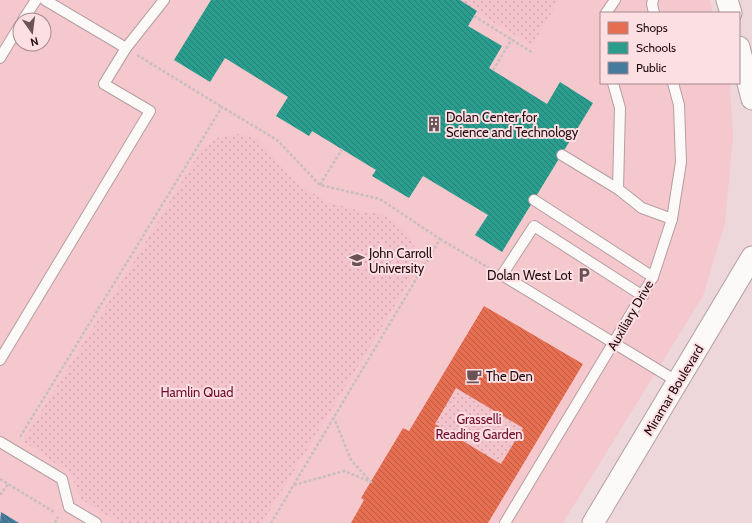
<svg xmlns="http://www.w3.org/2000/svg" width="752" height="523" font-family="Cabin,sans-serif">
  <style>
    .built { fill: #f5c8cd; fill-rule: evenodd }
    .park { fill: url(#park-dots) }
    .shops { fill: url(#shops-back-hatch); fill-rule: evenodd }
    .schools { fill: url(#schools-back-hatch) }
    .public { fill: url(#public-back-hatch) }
    .lines { fill: none; stroke-linecap: round; stroke-linejoin: round }
    .service-casing { stroke: #b49ea1; stroke-width: 12 }
    .minor-casing { stroke: #b49ea1; stroke-width: 23 }
    .path { stroke: #c8bec0; stroke-width: 2.5; stroke-dasharray: 3 2; stroke-linecap: butt }
    .service { stroke: #fcf9f9; stroke-width: 10 }
    .minor { stroke: #fcf9f9; stroke-width: 21 }
    .labels { text-anchor: middle; dominant-baseline: central; stroke-width: 4; stroke-linejoin: round; paint-order: stroke }
    .poi-label { font-size: 13px; fill: #230b10; stroke: #fcdfe2; text-anchor: start }
    .street-label { font-size: 13px; fill: #230b10; stroke: #fcdfe2 }
    .park-label { font-size: 13px; fill: #710c2d; stroke: #fcdfe2 }
  </style>
  <defs>
    <pattern id="park-dots" width="8" height="8" patternUnits="userSpaceOnUse"><rect width="8" height="8" fill="#f3c4cb"/><path d="M2 2h.1M6 6h.1" fill="none" stroke="#d0a7ad" stroke-width="1.8" stroke-linecap="round"/></pattern>
    <pattern id="shops-back-hatch" width="6" height="6" patternUnits="userSpaceOnUse"><rect width="6" height="6" fill="#e76f51"/><path d="M-1 5l2 2M0 0l6 6M5-1l2 2" fill="none" stroke="#bb5942"/></pattern>
    <pattern id="schools-back-hatch" width="6" height="6" patternUnits="userSpaceOnUse"><rect width="6" height="6" fill="#2a9d8f"/><path d="M-1 5l2 2M0 0l6 6M5-1l2 2" fill="none" stroke="#247e73"/></pattern>
    <pattern id="public-back-hatch" width="6" height="6" patternUnits="userSpaceOnUse"><rect width="6" height="6" fill="#457b9d"/><path d="M-1 5l2 2M0 0l6 6M5-1l2 2" fill="none" stroke="#39637f"/></pattern>
  </defs>
  <rect width="100%" height="100%" fill="#eed7da"/>
  <path class="built" d="M0,0H710L713,13H601V83H730L733,138L725,223L703,296L563,523H0ZM20,20H44V44H20Z"/>
  <g class="park">
    <path d="M456,0H559L532,45Z"/>
    <path d="M237,134L257,138L294,181L327,202L356,210L384,215L407,232L417,253L413,276L262,523H119L81,499L71,474L23,441L147,240L202,148L217,138Z"/>
    <path d="M456,388L523,428L501,464L435,424Z"/>
  </g>
  <path class="shops" d="M484,306L583,364L488,523H351L364,500L361,498L403,428L409,431ZM456,388L523,428L501,464L435,424Z"/>
  <path class="schools" d="M211,0H460L477,11L468,26L502,46L489,68L547,104L560,82L593,103L502,252L475,235L488,215L423,176L409,198L372,176L376,170L312,131L309,136L276,116L288,97L225,58L210,82L174,60Z"/>
  <path class="public" d="M1,512L19,523H0Z"/>
  <g class="lines">
    <defs>
      <g id="service">
        <path d="M653,0L652,4L654,13"/>
        <path d="M606,13L615,0"/>
        <path d="M23,20L36,0"/>
        <path d="M126,48L164,0"/>
        <path d="M0,58L20,25"/>
        <path d="M613,83L620,108L618,189L642,208L672,219"/>
        <path d="M562,155L618,189"/>
        <path d="M534,200L653,277"/>
        <path d="M643,296L534,226L502,275L678,382"/>
        <path d="M0,360L150,111L104,84L126,48L45,0"/>
        <path d="M0,442L62,479L69,507L96,523"/>
        <path d="M505,523L653,277L672,219L681,162L679,105L673,83"/>
      </g>
      <g id="minor">
        <path d="M727,0L731,13"/>
        <path d="M739,47L752,99"/>
        <path d="M593,523L752,257"/>
      </g>
    </defs>
    <use href="#service" class="service-casing"/>
    <use href="#minor" class="minor-casing"/>
    <g class="path">
      <path d="M474,16L533,53"/>
      <path d="M137,55L222,107"/>
      <path d="M493,70L512,39"/>
      <path d="M320,185L342,149"/>
      <path d="M440,239L489,268"/>
      <path d="M20,437L222,107L277,140L320,185L380,199L440,239L271,523"/>
      <path d="M0,479L54,512"/>
      <path d="M294,485L344,471L371,482L351,460L334,418"/>
      <path d="M0,495L8,484"/>
      <path d="M55,523L58,517"/>
    </g>
    <use href="#service" class="service"/>
    <use href="#minor" class="minor"/>
  </g>
  <defs>
    <symbol id="building-bare" viewBox="-9 -9 18 18"><path d="M-4-6H4V6H1V3H-1V6H-4ZM-2.5-4.3h1.7v1.8h-1.7ZM.8-4.3h1.7v1.8H.8ZM-2.5-1h1.7V.8h-1.7ZM.8-1h1.7V.8H.8Z" fill="#6a5257" stroke="#fcdfe2" stroke-width="2.5" paint-order="stroke"/></symbol>
    <symbol id="university-bare" viewBox="-9 -9 18 18"><path d="M0-5L7-2L0 1L-7-2ZM-4 1L0 2.5L4 1V4Q0 6-4 4Z" fill="#6a5257" stroke="#fcdfe2" stroke-width="2.5" paint-order="stroke"/></symbol>
    <symbol id="parking-bare" viewBox="-9 -9 18 18"><path d="M-3.5-5.5H1a3.5 3.5 0 0 1 0 7H-1V5.5H-3.5ZM-1-3.4V-.6H.8a1.4 1.4 0 0 0 0-2.8Z" fill="#6a5257" stroke="#fcdfe2" stroke-width="2.5" paint-order="stroke"/></symbol>
    <symbol id="cafe-bare" viewBox="-9 -9 18 18"><path d="M-5.5-4.5H6V0H3Q3 3.5 0 3.5H-2.5Q-5.5 3.5-5.5 0ZM3-3.2v2h1.7v-2ZM-6 4.5H4V6H-6Z" fill="#6a5257" stroke="#fcdfe2" stroke-width="2.5" paint-order="stroke"/></symbol>
  </defs>
  <g fill-rule="evenodd">
    <use href="#building-bare" x="423" y="113" width="22" height="22"/>
    <use href="#university-bare" x="346" y="249" width="22" height="22"/>
    <use href="#parking-bare" x="573" y="264" width="22" height="22"/>
    <use href="#cafe-bare" x="463" y="365" width="22" height="22"/>
  </g>
  <g class="labels">
    <g class="poi-label">
      <text x="446" y="117">Dolan Center for<tspan x="446" dy="15">Science and Technology</tspan></text>
      <text x="369" y="253">John Carroll<tspan x="369" dy="15">University</tspan></text>
      <text x="572" y="275" text-anchor="end">Dolan West Lot</text>
      <text x="486" y="376">The Den</text>
    </g>
    <g class="street-label">
      <text transform="translate(630 315) rotate(-60)">Auxiliary Drive</text>
      <text transform="translate(673 390) rotate(-59)">Miramar Boulevard</text>
    </g>
    <g class="park-label">
      <text x="197" y="392">Hamlin Quad</text>
      <text x="479" y="419">Grasselli<tspan x="479" dy="15">Reading Garden</tspan></text>
    </g>
  </g>
  <rect x="600" y="12" width="140" height="72" fill="#fcdfe2" stroke="#a58a8e"/>
  <rect x="608" y="22" width="20" height="12" fill="#e76f51" stroke="#a58a8e"/>
  <text x="636" y="32" font-size="12" fill="#230b10">Shops</text>
  <rect x="608" y="42" width="20" height="12" fill="#2a9d8f" stroke="#a58a8e"/>
  <text x="636" y="52" font-size="12" fill="#230b10">Schools</text>
  <rect x="608" y="62" width="20" height="12" fill="#457b9d" stroke="#a58a8e"/>
  <text x="636" y="72" font-size="12" fill="#230b10">Public</text>
  <g transform="translate(32 32) rotate(166)"><circle r="19" fill="#fcdfe2" stroke="#a58a8e"/>
  <path d="M0-3L7 15L0 10L-7 15Z" fill="#6a5257"/>
  <text y="-6" font-size="11" font-weight="bold" text-anchor="middle" fill="#230b10">N</text>
  </g>
</svg>
